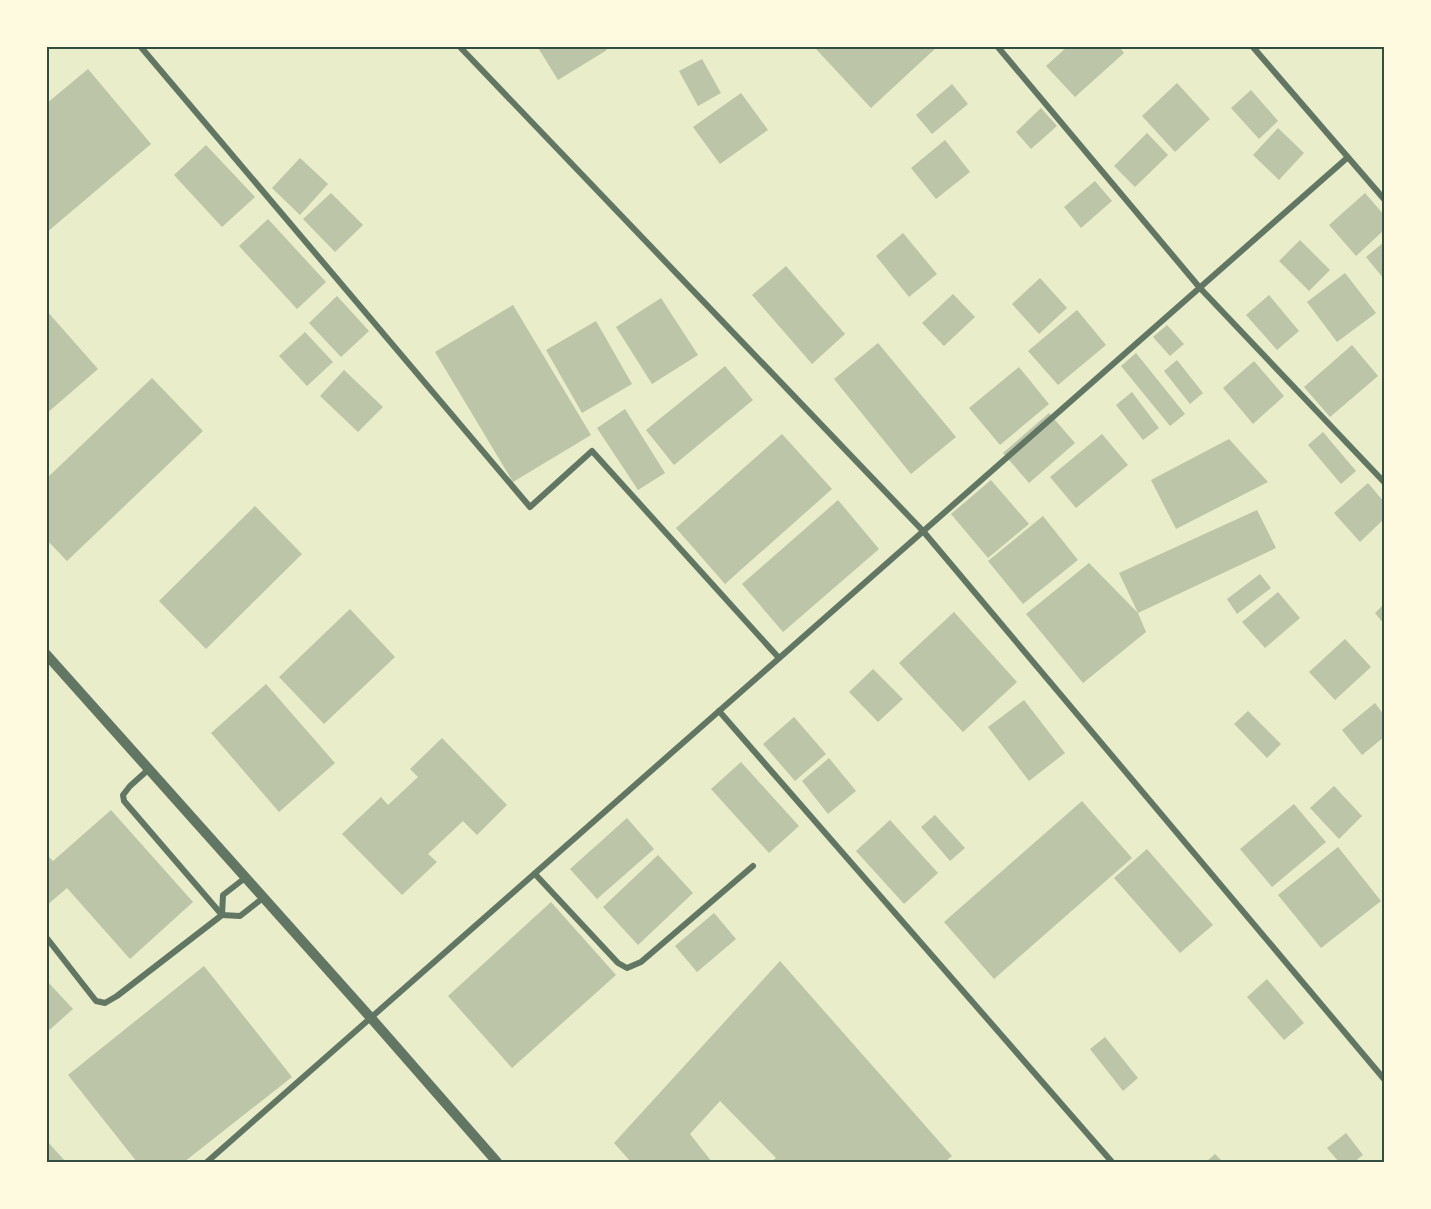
<svg xmlns="http://www.w3.org/2000/svg" width="1431" height="1209" font-family="'Titillium Web',sans-serif">
  <style>
    .building { fill: #bcc5a7 }
    .lines { fill: none; stroke-linecap: round; stroke-linejoin: round }
    .minor { stroke: #617663; stroke-width: 6 }
    .tertiary { stroke: #617663; stroke-width: 10 }
    .neatline { fill: none; stroke: #344e41; stroke-width: 2 }
  </style>
  <rect width="100%" height="100%" fill="#e9edc9"/>
  <g class="building">
    <path d="M537,46H604L607,50L558,80Z"/>
    <path d="M819,46H938L871,108L816,49Z"/>
    <path d="M1068,46H1119L1124,53L1075,97L1046,66Z"/>
    <path d="M702,59L721,93L698,106L679,71Z"/>
    <path d="M88,69L151,144L46,233V104Z"/>
    <path d="M1177,83L1210,119L1175,152L1142,116Z"/>
    <path d="M952,84L968,104L932,134L916,115Z"/>
    <path d="M1251,90L1278,121L1259,139L1231,108Z"/>
    <path d="M741,93L768,130L720,164L693,127Z"/>
    <path d="M1041,108L1057,126L1031,149L1016,132Z"/>
    <path d="M1278,128L1304,153L1279,180L1253,155Z"/>
    <path d="M1147,133L1168,155L1135,187L1114,166Z"/>
    <path d="M945,140L970,172L936,199L911,168Z"/>
    <path d="M206,145L255,197L222,227L174,175Z"/>
    <path d="M300,158L328,184L300,215L272,188Z"/>
    <path d="M1095,181L1112,201L1081,228L1064,207Z"/>
    <path d="M331,193L363,225L335,252L303,219Z"/>
    <path d="M1365,193L1384,215V230L1356,256L1329,225Z"/>
    <path d="M268,219L326,282L297,309L239,246Z"/>
    <path d="M903,233L937,274L909,297L876,256Z"/>
    <path d="M1300,240L1330,270L1309,291L1279,261Z"/>
    <path d="M1384,242V279L1366,257Z"/>
    <path d="M786,266L845,334L812,364L752,295Z"/>
    <path d="M1345,273L1376,313L1337,342L1307,302Z"/>
    <path d="M1040,278L1067,308L1039,334L1012,304Z"/>
    <path d="M953,294L975,317L944,346L922,323Z"/>
    <path d="M1269,295L1299,331L1277,350L1246,315Z"/>
    <path d="M337,296L369,331L341,357L309,323Z"/>
    <path d="M661,298L698,355L652,384L616,327Z"/>
    <path d="M513,305L591,435L513,482L435,352Z"/>
    <path d="M46,310L98,369L46,414Z"/>
    <path d="M1077,310L1106,345L1058,385L1028,351Z"/>
    <path d="M596,321L632,384L582,413L546,350Z"/>
    <path d="M1167,325L1184,344L1170,356L1153,337Z"/>
    <path d="M305,332L333,362L307,386L279,356Z"/>
    <path d="M878,343L956,437L911,474L834,379Z"/>
    <path d="M1352,345L1378,376L1330,417L1304,387Z"/>
    <path d="M1136,353L1185,414L1170,426L1121,366Z"/>
    <path d="M1177,360L1203,393L1190,404L1164,371Z"/>
    <path d="M1254,361L1284,396L1253,424L1223,388Z"/>
    <path d="M725,366L753,400L674,465L646,430Z"/>
    <path d="M1019,367L1049,404L1000,445L969,408Z"/>
    <path d="M344,370L383,407L358,432L320,396Z"/>
    <path d="M152,378L203,431L67,561L46,539V479Z"/>
    <path d="M1132,392L1159,428L1143,440L1116,405Z"/>
    <path d="M625,409L665,473L638,490L597,428Z"/>
    <path d="M1049,413L1075,443L1029,483L1003,453Z"/>
    <path d="M1323,432L1356,471L1341,484L1308,445Z"/>
    <path d="M782,434L832,489L725,584L676,528Z"/>
    <path d="M1102,434L1128,465L1076,508L1050,477Z"/>
    <path d="M1229,439L1268,482L1176,529L1151,480Z"/>
    <path d="M991,480L1029,524L988,558L951,514Z"/>
    <path d="M1368,483L1384,502V519L1360,542L1334,513Z"/>
    <path d="M838,500L879,549L783,632L742,584Z"/>
    <path d="M255,506L302,554L206,649L159,601Z"/>
    <path d="M1257,510L1276,548L1138,613L1119,573Z"/>
    <path d="M1043,516L1078,560L1023,604L988,561Z"/>
    <path d="M1089,563L1138,613L1146,632L1083,683L1026,614Z"/>
    <path d="M1260,574L1271,588L1237,614L1227,599Z"/>
    <path d="M1278,592L1300,618L1265,648L1242,622Z"/>
    <path d="M1384,604V624L1375,613Z"/>
    <path d="M350,609L395,657L324,724L279,677Z"/>
    <path d="M954,612L1017,682L963,732L899,663Z"/>
    <path d="M1345,639L1371,667L1335,700L1309,672Z"/>
    <path d="M873,669L903,699L878,722L849,692Z"/>
    <path d="M266,684L335,763L279,812L211,733Z"/>
    <path d="M1024,700L1065,753L1029,781L988,727Z"/>
    <path d="M1375,703L1384,715V737L1362,755L1342,730Z"/>
    <path d="M1248,711L1281,744L1267,758L1234,724Z"/>
    <path d="M794,717L826,754L795,781L763,744Z"/>
    <path d="M442,738L507,805L477,835L463,821L428,854L437,862L402,895L342,834L381,797L388,805L418,777L410,769Z"/>
    <path d="M829,758L856,791L828,814L802,781Z"/>
    <path d="M741,762L799,826L769,853L711,789Z"/>
    <path d="M1334,786L1362,816L1339,839L1310,808Z"/>
    <path d="M1082,801L1132,858L994,979L944,922Z"/>
    <path d="M1294,804L1326,842L1272,887L1240,849Z"/>
    <path d="M111,810L193,902L130,959L67,888L46,906V854L53,861Z"/>
    <path d="M935,815L965,848L950,861L921,827Z"/>
    <path d="M627,818L654,849L597,899L570,869Z"/>
    <path d="M890,820L938,873L904,904L856,851Z"/>
    <path d="M1338,847L1381,901L1321,948L1278,895Z"/>
    <path d="M1147,849L1213,925L1180,953L1114,878Z"/>
    <path d="M658,855L693,893L638,945L603,907Z"/>
    <path d="M551,902L616,975L512,1068L448,996Z"/>
    <path d="M714,913L736,939L697,972L675,946Z"/>
    <path d="M780,961L952,1156L945,1162H771L776,1158L720,1101L690,1134L712,1162H631L614,1143Z"/>
    <path d="M204,966L292,1077L184,1162H137L68,1075Z"/>
    <path d="M1267,979L1304,1023L1284,1040L1247,997Z"/>
    <path d="M46,980L73,1009L46,1033Z"/>
    <path d="M1105,1037L1138,1078L1123,1091L1090,1049Z"/>
    <path d="M1346,1133L1363,1155L1354,1162H1339L1327,1148Z"/>
    <path d="M46,1140L66,1162H46Z"/>
    <path d="M1215,1154L1223,1162H1206Z"/>
  </g>
  <g class="lines">
    <g class="minor">
      <path d="M140,46L530,507L592,451L779,658"/>
      <path d="M459,46L923,531L1384,1079"/>
      <path d="M997,46L1200,288L1384,482"/>
      <path d="M1252,46L1384,199"/>
      <path d="M719,711L1112,1162"/>
      <path d="M535,874L618,963L627,968L641,962L753,866"/>
      <path d="M245,878L223,895L222,915L240,916L263,898"/>
      <path d="M46,937L96,1001L105,1003L117,996L222,915L124,801L123,795L130,786L149,769"/>
      <path d="M207,1162L1347,158"/>
    </g>
    <path class="tertiary" d="M46,654L371,1018L497,1162"/>
  </g>
  <rect width="1431" height="1209" fill="none" stroke="#fefae0" stroke-width="96"/>
  <rect x="48" y="48" width="1335" height="1113" class="neatline"/>
</svg>
